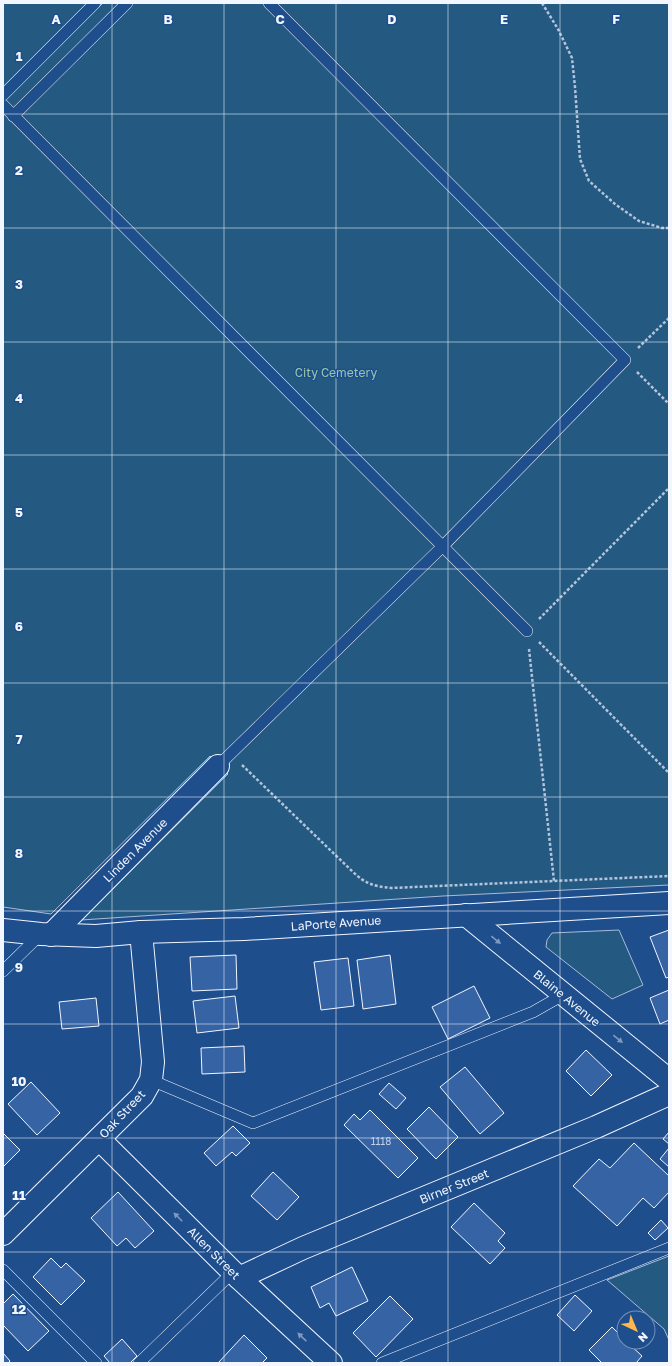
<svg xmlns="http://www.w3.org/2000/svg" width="672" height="1366" font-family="'Golos Text',sans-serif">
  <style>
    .green { fill: #245a82; stroke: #a8bbd7 }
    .building { fill: #3563a3; stroke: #f2f6ff }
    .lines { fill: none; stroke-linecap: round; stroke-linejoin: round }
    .service-casing { stroke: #f2f6ff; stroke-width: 12 }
    .minor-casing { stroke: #f2f6ff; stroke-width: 24 }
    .tertiary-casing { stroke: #f2f6ff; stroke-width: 24 }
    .path { stroke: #b3c4dc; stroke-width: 2.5; stroke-dasharray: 3 2; stroke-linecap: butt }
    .service { stroke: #1f4e8c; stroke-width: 11 }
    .minor { stroke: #1f4e8c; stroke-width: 22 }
    .tertiary { stroke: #1f4e8c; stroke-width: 22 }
    .oneway { fill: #7e9ac0 }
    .grid { fill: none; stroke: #f2f6ff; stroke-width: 1; stroke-opacity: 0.55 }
    .labels { text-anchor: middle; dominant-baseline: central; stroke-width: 3; stroke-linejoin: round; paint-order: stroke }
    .number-label { font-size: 10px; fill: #c3d1e8 }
    .park-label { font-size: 12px; fill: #97c8a6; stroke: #1f4e8c }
    .street-label { font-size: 12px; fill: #f2f6ff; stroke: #1f4e8c }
    .grid-label { font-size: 13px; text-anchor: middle; font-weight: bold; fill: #f2f6ff; stroke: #1f4e8c; stroke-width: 3; stroke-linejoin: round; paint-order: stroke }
  </style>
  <rect width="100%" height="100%" fill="#1f4e8c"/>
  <g class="green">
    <path d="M3,3H89L61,45L103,3H669V885L443,896L81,920L228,774L210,756L51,914L3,907Z"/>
    <path d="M619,930L643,985L612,999L546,947L547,940L552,933Z"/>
    <path d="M669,1256V1340L664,1329L607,1280Z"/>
  </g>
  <g class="building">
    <path d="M669,930V977L666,978L650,937Z"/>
    <path d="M236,955L237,989L192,991L190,957Z"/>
    <path d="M390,955L396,1004L363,1009L357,960Z"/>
    <path d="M348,958L354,1006L321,1010L314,962Z"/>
    <path d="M474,986L490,1018L448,1039L432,1007Z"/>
    <path d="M669,990V1020L660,1024L650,998Z"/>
    <path d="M235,996L239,1028L197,1033L193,1001Z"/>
    <path d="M96,998L99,1026L62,1029L59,1002Z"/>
    <path d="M244,1046L245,1072L202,1074L201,1048Z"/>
    <path d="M586,1050L612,1075L591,1096L566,1071Z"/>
    <path d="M465,1067L504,1113L480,1134L440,1087Z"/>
    <path d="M31,1082L60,1113L37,1135L8,1104Z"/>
    <path d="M389,1083L406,1098L396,1109L379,1094Z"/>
    <path d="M429,1107L458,1137L436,1159L407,1129Z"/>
    <path d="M370,1110L418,1158L398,1178L344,1125L354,1114L360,1120Z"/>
    <path d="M233,1126L250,1143L236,1156L232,1152L216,1166L204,1153Z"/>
    <path d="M669,1132V1144L663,1139Z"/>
    <path d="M3,1133L20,1150L3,1167Z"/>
    <path d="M634,1143L669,1176V1192L654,1208L643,1198L617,1226L573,1186L599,1159L610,1168Z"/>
    <path d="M669,1148V1167L660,1159Z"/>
    <path d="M273,1172L299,1197L277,1220L251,1196Z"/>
    <path d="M118,1192L154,1231L135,1248L126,1238L117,1246L91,1218Z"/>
    <path d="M474,1203L505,1233L498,1241L505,1248L490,1264L451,1227Z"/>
    <path d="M661,1220L668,1228L655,1240L648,1233Z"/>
    <path d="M51,1258L61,1268L66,1263L85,1281L61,1305L33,1277Z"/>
    <path d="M352,1267L368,1301L336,1316L329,1303L320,1308L311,1287Z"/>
    <path d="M13,1294L49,1331L28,1351L3,1325V1304Z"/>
    <path d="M575,1295L592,1311L574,1331L557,1315Z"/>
    <path d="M390,1296L413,1319L376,1357L353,1333Z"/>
    <path d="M612,1327L624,1339V1342H627L642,1356L636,1363H602L589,1350Z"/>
    <path d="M244,1335L267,1358L262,1363H218Z"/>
    <path d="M122,1339L137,1356L130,1363H110L104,1356Z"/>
    <path d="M3,1353L10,1361L8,1363H3Z"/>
  </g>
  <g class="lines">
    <defs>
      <g id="service">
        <path d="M3,95L95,3"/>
        <path d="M3,105L527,631"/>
        <path d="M13,116L127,3"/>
        <path d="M218,766L443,546L625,360L269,3"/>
        <path d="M3,971L41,934"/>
        <path d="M151,1080L253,1123L533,1012L563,995"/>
        <path d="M3,1270L96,1363"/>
        <path d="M139,1363L233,1272"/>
        <path d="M382,1363L669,1248"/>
      </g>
      <g id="minor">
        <path d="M466,915L669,1080"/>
        <path d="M51,935L218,766"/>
        <path d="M99,1139L239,1278L331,1363"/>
        <path d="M3,1234L142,1096L151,1080L153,1062L141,932"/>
        <path d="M239,1278L303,1248L596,1127L669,1094"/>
      </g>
      <path id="tertiary" d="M3,930L41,934L96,936L141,932L244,929L669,903"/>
    </defs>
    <use href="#service" class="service-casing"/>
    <use href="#minor" class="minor-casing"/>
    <use href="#tertiary" class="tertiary-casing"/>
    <g class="path">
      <path d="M542,3L558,29L572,58L575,87L580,159L589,181L615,204L639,221L662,228H669"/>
      <path d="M638,348L669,318"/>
      <path d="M637,372L669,404"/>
      <path d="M539,619L669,488"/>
      <path d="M539,642L669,773"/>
      <path d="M529,649L554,881"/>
      <path d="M242,765L353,872C366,884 373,886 391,888L669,876"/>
    </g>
    <use href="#service" class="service"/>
    <use href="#minor" class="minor"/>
    <use href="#tertiary" class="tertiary"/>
  </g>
  <defs><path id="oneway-solid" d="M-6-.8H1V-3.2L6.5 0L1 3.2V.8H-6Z"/></defs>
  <g class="oneway">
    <use href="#oneway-solid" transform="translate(496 940) rotate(39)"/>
    <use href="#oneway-solid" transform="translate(618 1039) rotate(39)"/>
    <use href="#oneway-solid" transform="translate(178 1217) rotate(-135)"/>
    <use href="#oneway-solid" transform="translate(302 1337) rotate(-137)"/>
  </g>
  <path class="grid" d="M112,3V1363M224,3V1363M336,3V1363M448,3V1363M560,3V1363M3,114H669M3,228H669M3,342H669M3,455H669M3,569H669M3,683H669M3,797H669M3,911H669M3,1024H669M3,1138H669M3,1252H669"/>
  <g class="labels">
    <g class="number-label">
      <text x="381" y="1141">1118</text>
    </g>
    <g class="park-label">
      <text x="336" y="372">City Cemetery</text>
    </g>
    <g class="street-label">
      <text transform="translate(135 850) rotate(-45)">Linden Avenue</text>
      <text transform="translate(336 923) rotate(-4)">LaPorte Avenue</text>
      <text transform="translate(567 998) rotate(39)">Blaine Avenue</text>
      <text transform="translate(122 1114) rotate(-47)">Oak Street</text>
      <text transform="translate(454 1186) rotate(-22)">Birner Street</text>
      <text transform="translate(214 1253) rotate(45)">Allen Street</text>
    </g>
  </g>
  <g class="grid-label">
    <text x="56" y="24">A</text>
    <text x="168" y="24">B</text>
    <text x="280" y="24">C</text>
    <text x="392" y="24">D</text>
    <text x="504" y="24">E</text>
    <text x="616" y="24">F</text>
    <text x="19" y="61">1</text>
    <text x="19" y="175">2</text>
    <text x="19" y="289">3</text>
    <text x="19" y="403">4</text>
    <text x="19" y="517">5</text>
    <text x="19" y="631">6</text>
    <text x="19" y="744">7</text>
    <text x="19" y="858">8</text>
    <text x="19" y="972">9</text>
    <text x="19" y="1086">10</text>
    <text x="19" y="1200">11</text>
    <text x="19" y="1314">12</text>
  </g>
  <rect width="672" height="1366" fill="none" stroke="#f2f6ff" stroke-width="8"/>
  <g transform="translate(636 1330) rotate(136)"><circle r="19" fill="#1f4e8c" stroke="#7391ba"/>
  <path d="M0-3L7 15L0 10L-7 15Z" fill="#ffb74d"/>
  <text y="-6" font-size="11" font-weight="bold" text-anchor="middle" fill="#f2f6ff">N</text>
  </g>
</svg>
